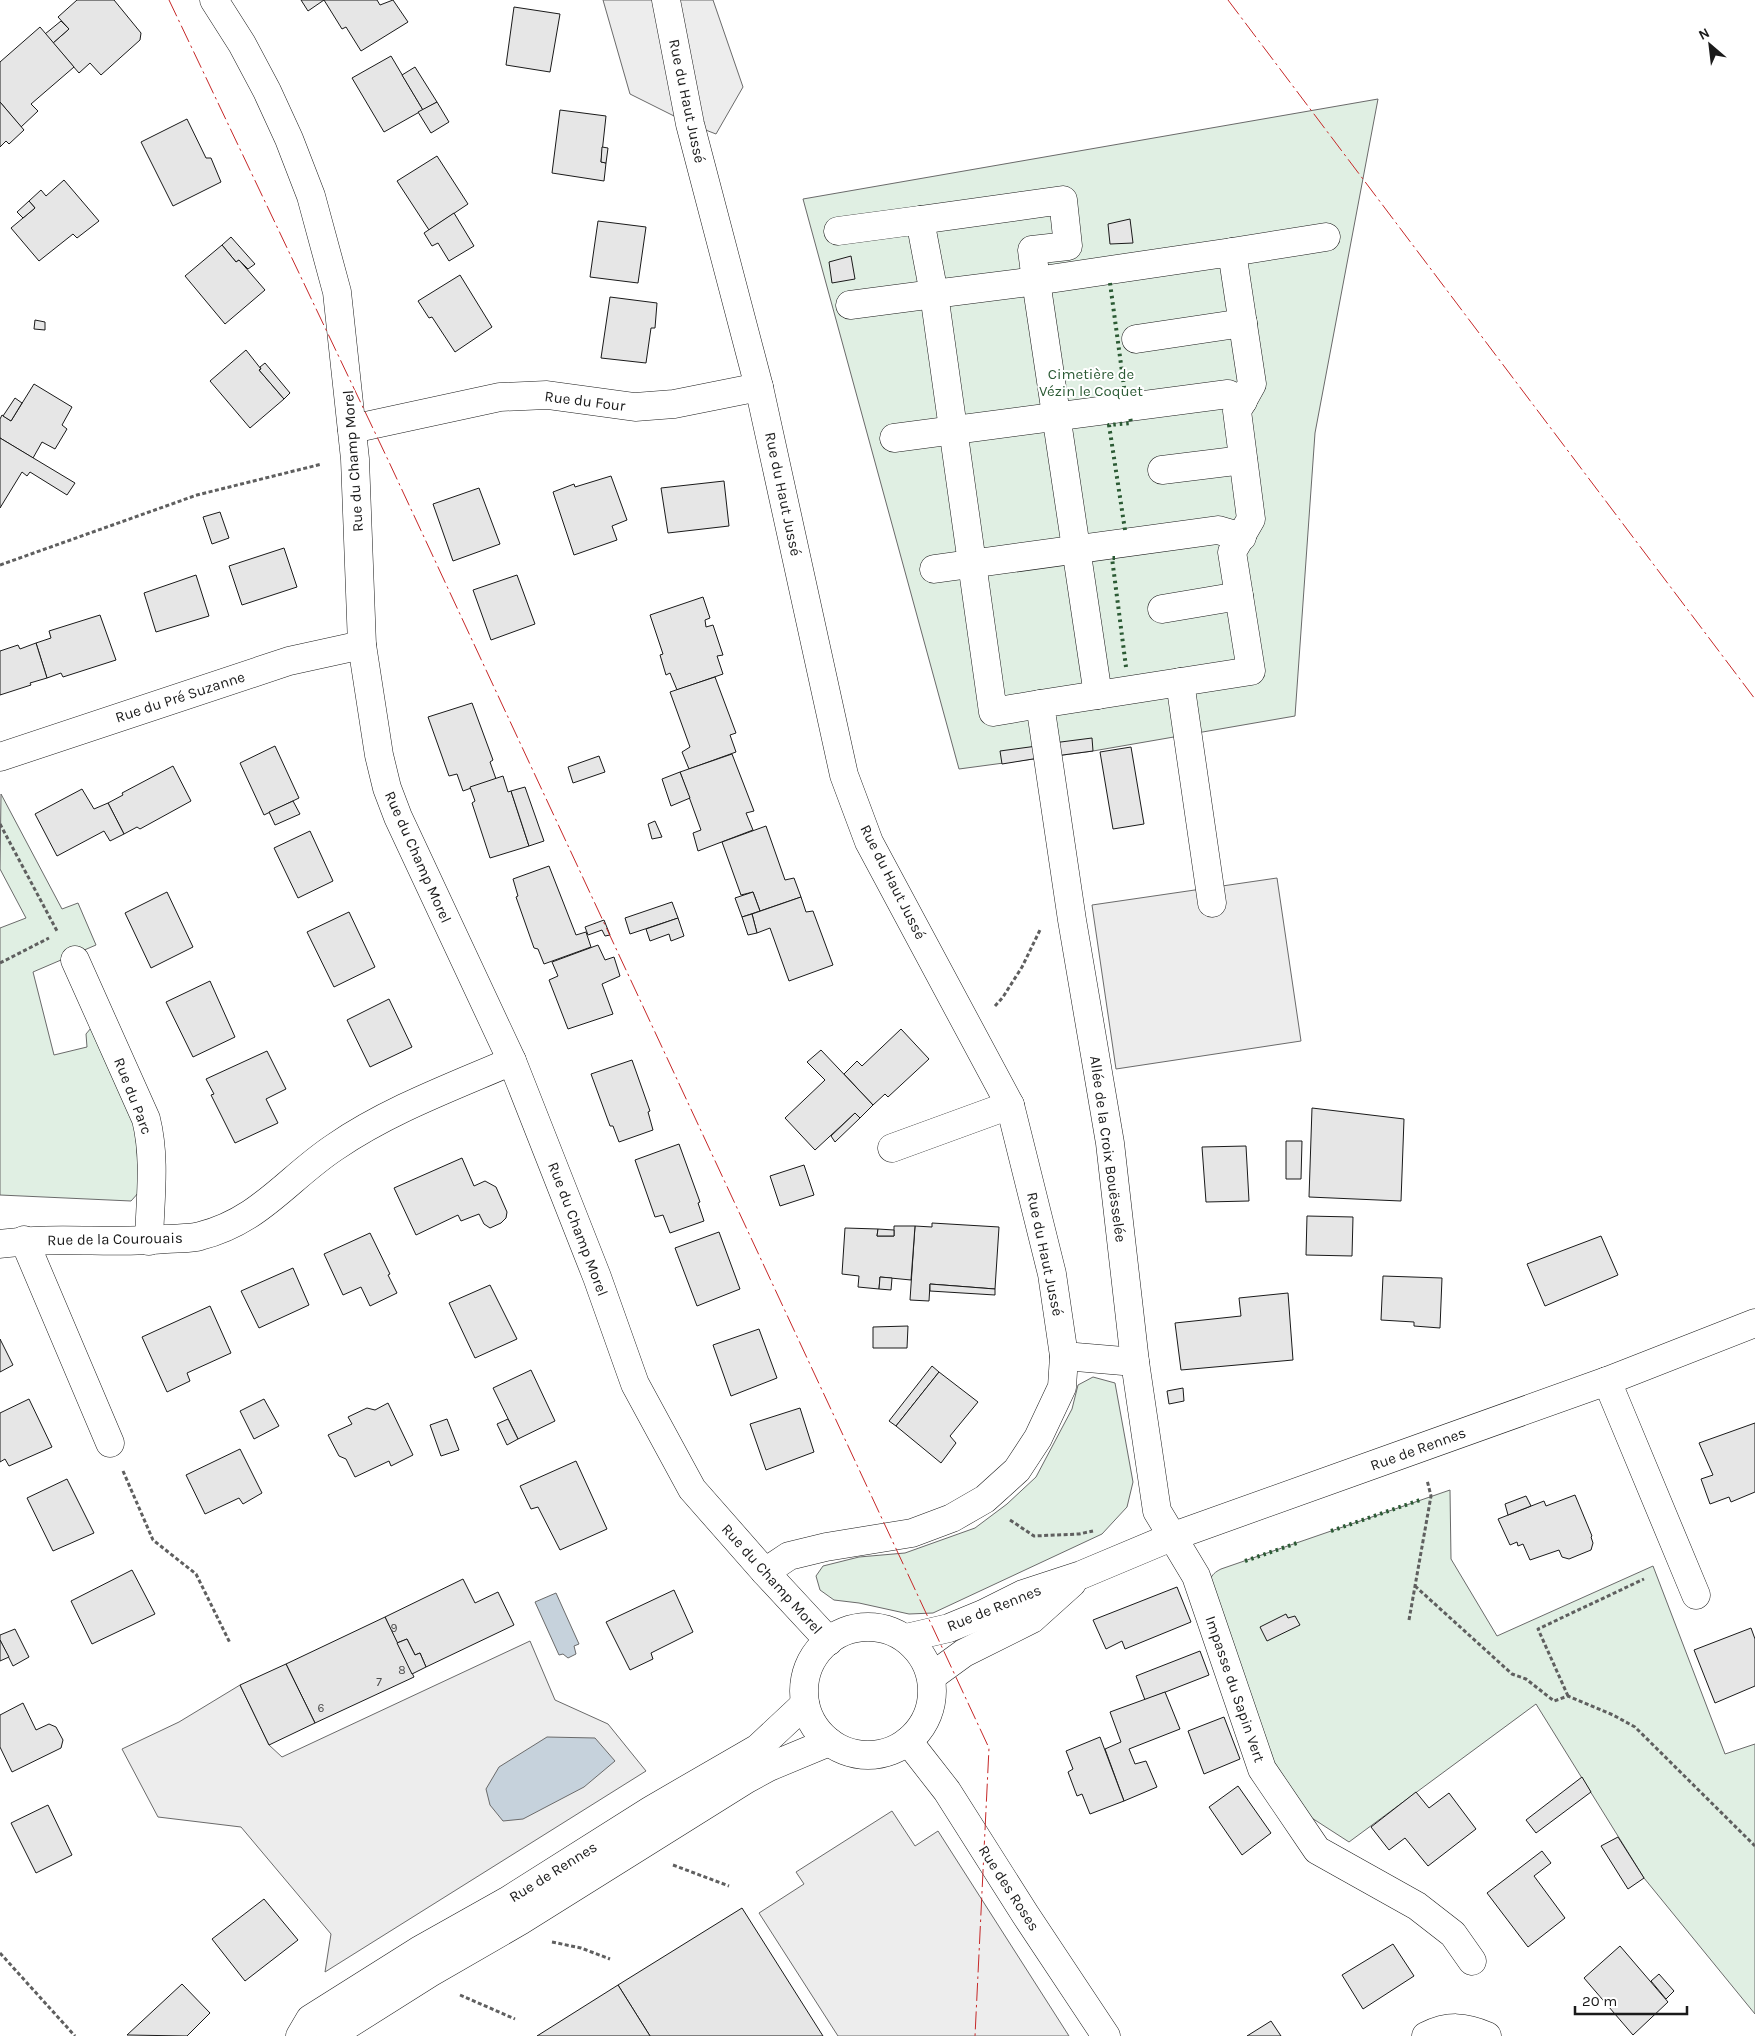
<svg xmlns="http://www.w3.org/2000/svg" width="1755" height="2036" font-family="Karla,sans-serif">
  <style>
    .green { fill: #e0efe3; stroke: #6a6a6a }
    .parking { fill: #ededed; stroke: #6a6a6a }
    .water { fill: #c6d2dc; stroke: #6a6a6a }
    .building { fill: #e6e6e6; stroke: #1a1a1a }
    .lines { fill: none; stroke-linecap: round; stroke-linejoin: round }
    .minor-casing { stroke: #1a1a1a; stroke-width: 29 }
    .major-casing { stroke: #1a1a1a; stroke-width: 29 }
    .path { stroke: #5f5f5f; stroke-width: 3; stroke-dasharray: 4 2.5; stroke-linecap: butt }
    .minor { stroke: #fff; stroke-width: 28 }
    .major { stroke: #fff; stroke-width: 28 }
    .hedge { stroke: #2b5a34; stroke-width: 4; stroke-dasharray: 2.5 4; stroke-linecap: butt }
    .power { stroke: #c62828; stroke-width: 1; stroke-dasharray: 18 4 2.5 4; stroke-linecap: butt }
    .labels { text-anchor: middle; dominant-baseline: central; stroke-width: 4; stroke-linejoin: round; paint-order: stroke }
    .number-label { font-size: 12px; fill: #4d4d4d }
    .street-label { font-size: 15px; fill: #1a1a1a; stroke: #fff }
    .park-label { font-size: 15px; fill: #2b5a34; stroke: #fff }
  </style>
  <rect width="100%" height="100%" fill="#fff"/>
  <g class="green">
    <path d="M1378,99L1315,433L1295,716L1093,751L959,769L803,199Z"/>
    <path d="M1,794L62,909L78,903L96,945L33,972L54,1055L87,1047L86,1034L91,1028L134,1111L140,1191L131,1201L0,1195V928L26,918L0,869Z"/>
    <path d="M1093,1377L1115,1383L1133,1482L1127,1507L1102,1534L933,1613L909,1614L859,1603L834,1600L820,1590L816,1576L823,1566L859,1557L905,1553L975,1528L1007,1504L1036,1477L1072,1409L1078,1385Z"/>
    <path d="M1450,1490L1451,1559L1497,1636L1653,1566L1725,1754L1755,1744V2014L1644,1878L1536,1704L1349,1842L1301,1811L1277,1771L1209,1594C1209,1581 1209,1575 1221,1569Z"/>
  </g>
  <g class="parking">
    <path d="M603,0H713L743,87L716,134L690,124L630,94Z"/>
    <path d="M1277,878L1301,1041L1116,1069L1092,905Z"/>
    <path d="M530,1641L555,1700L608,1724L646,1771L325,1972L331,1934L241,1827L158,1817L122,1749L179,1722L240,1685L269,1745L282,1757Z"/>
    <path d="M892,1811L915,1846L938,1831L1069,2036H838L759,1913L804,1884L796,1872Z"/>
  </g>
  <g class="water">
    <path d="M556,1593L579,1644L574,1646L576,1654L568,1658L563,1654L559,1655L535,1602Z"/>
    <path d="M547,1737L595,1738L615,1761L584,1787L523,1819L503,1821L490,1805L486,1789L499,1767Z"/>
  </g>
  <g class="building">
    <path d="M77,0H114L141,33L140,40L101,75L90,63L79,73L53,43L69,29L58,17Z"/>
    <path d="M301,0H324L308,11Z"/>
    <path d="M324,0H377L380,5L393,0L408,22L361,51L346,27L342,29Z"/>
    <path d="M514,7L560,14L550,72L506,65Z"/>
    <path d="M61,21L69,29L53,43L45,34Z"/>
    <path d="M40,27L74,67L31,104L38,111L21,127L0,102V62Z"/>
    <path d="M391,56L423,110L384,132L352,78Z"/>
    <path d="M415,67L437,102L423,110L402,75Z"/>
    <path d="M0,102L24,130L9,144L6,141L0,147Z"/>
    <path d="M437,102L449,122L431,133L418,112Z"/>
    <path d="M560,110L606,116L601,162L606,163L604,181L552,173Z"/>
    <path d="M187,119L206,158H211L221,182L173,206L141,142Z"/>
    <path d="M602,147L608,148L606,163L601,162Z"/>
    <path d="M437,156L468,204L429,230L397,181Z"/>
    <path d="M64,180L99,221L77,238L73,234L39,261L11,228L35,208L29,201L41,190L46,196Z"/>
    <path d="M29,201L35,208L23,218L17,212Z"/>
    <path d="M454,213L474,246L449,261L438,243L432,246L424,233Z"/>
    <path d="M1130,219L1133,243L1110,244L1108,224Z"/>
    <path d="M598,221L646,227L638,283L590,277Z"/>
    <path d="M231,237L255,264L248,269L239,260L236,262L222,245Z"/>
    <path d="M222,245L236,262L239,260L265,290L225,324L185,276Z"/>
    <path d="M851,256L855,279L832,283L829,262Z"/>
    <path d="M460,275L492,327L455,352L432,317L429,318L418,301Z"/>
    <path d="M610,297L657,303L655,328H651L646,363L601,358Z"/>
    <path d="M35,320L45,322V330L34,329Z"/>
    <path d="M246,350L261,369L259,370L284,399L250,428L210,381Z"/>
    <path d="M265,363L290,393L284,399L259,370L261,369L260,367Z"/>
    <path d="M34,384L72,407L62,425L67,429L55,449L42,442L33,458L0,438V419L2,415L11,421Z"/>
    <path d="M15,398L22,403L11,421L3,416Z"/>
    <path d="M0,438L75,483L67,495L30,472L27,476L22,472L0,508Z"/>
    <path d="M611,476L627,520L612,526L617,540L574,555L553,492L574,484L575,487Z"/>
    <path d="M724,481L729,526L668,533L661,488Z"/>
    <path d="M479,488L500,544L453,561L433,504Z"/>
    <path d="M220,512L229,538L212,544L203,517Z"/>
    <path d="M284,548L297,587L242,605L229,566Z"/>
    <path d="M196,575L209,616L156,632L144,593Z"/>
    <path d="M517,575L535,624L491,640L473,590Z"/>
    <path d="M703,597L710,618L705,620L706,627L713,625L723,655L717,656L723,674L677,690L670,673L666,675L660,655L663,654L650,615Z"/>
    <path d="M100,615L116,660L63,677L61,673L47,678L36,643L51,638L49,631Z"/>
    <path d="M36,643L47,678L30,683L31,685L0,695V651L18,645L20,649Z"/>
    <path d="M715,677L736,733L730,735L736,752L689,769L682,752L690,747L670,692Z"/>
    <path d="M472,703L493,760L490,762L496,779L463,791L457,774L449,776L428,717Z"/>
    <path d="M1092,738L1093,751L1055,756L1053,743Z"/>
    <path d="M275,746L299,798L264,815L240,763Z"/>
    <path d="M1037,746L1039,758L1002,764L1000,751Z"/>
    <path d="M1131,747L1144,824L1113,829L1100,752Z"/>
    <path d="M732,754L754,811L746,813L753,830L698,851L693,833L701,830L680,772Z"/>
    <path d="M599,756L605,772L573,783L568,767Z"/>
    <path d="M173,766L191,801L140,829L137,827L124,834L108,803L123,795L122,793Z"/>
    <path d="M680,772L690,798L671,806L662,779Z"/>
    <path d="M503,776L508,792L511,791L529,846L490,858L472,803L475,801L470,787Z"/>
    <path d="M525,787L544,841L529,846L511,791Z"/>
    <path d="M82,789L94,809L108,803L124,834L110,841L104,831L57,856L35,814Z"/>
    <path d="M293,801L300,814L275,825L269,812Z"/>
    <path d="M655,821L662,837L652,839L648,824Z"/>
    <path d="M766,826L785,880L794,878L801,897L760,911L753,892L741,895L722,842Z"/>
    <path d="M310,831L333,881L298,898L274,848Z"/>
    <path d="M549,866L576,935L586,932L591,947L544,964L538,949L534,948L516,897L518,896L513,879Z"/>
    <path d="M167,892L193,947L151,968L125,913Z"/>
    <path d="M753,892L760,911L742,917L735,898Z"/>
    <path d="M801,897L806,912L813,911L833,965L789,981L770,928L757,933L752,914Z"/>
    <path d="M672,902L678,918L630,934L625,918Z"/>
    <path d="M349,912L375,967L334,987L307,932Z"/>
    <path d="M752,914L757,933L748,935L742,917Z"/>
    <path d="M678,918L684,936L671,941L669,934L650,941L646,929Z"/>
    <path d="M604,920L610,935L605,936L602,930L588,935L585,927Z"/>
    <path d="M598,945L605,960L614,957L620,976L602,984L613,1014L568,1029L549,980L558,976L552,962Z"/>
    <path d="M210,981L235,1037L193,1057L166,1002Z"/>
    <path d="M389,999L412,1047L370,1067L347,1020Z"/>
    <path d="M901,1029L929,1059L888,1097L885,1094L873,1105L844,1074L857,1061L862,1066Z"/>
    <path d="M821,1050L873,1105L860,1118L855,1113L815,1150L785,1118L825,1080L807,1062Z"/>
    <path d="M267,1051L286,1089L266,1099L278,1123L235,1143L211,1095L214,1094L206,1079Z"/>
    <path d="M632,1060L650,1111L648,1112L653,1130L619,1142L613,1126H610L591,1074Z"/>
    <path d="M1312,1108L1404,1119L1401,1201L1309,1197Z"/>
    <path d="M855,1113L860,1118L835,1142L831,1136Z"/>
    <path d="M1286,1141H1302L1301,1179H1286Z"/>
    <path d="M679,1144L700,1202L698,1203L704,1221L670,1233L663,1215L655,1217L635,1160Z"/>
    <path d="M1246,1146L1249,1201L1206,1202L1202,1147Z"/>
    <path d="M462,1158L474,1186L485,1181L496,1187L507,1212L506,1218L501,1223L490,1228L484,1224L479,1214L461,1221L458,1215L416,1235L394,1188Z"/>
    <path d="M804,1165L814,1195L780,1206L770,1176Z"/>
    <path d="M1307,1216L1353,1217L1352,1256L1306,1255Z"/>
    <path d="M932,1223L999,1227L995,1289L930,1284L929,1301L910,1300L915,1226L932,1227Z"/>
    <path d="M894,1226H915L911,1280L880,1277L879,1289L858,1287L859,1276L842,1274L845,1228L878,1229L877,1236H894Z"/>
    <path d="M878,1229L894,1230V1236H877Z"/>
    <path d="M719,1232L740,1289L697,1306L675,1248Z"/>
    <path d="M370,1233L390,1274L388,1275L397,1293L370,1306L361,1287L343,1295L324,1254Z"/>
    <path d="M1601,1236L1618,1275L1545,1306L1527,1264Z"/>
    <path d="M293,1268L309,1305L259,1328L241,1291Z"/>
    <path d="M1383,1276L1442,1278L1440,1328L1414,1326V1322L1381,1320Z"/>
    <path d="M880,1277L892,1278L891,1290L879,1289Z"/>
    <path d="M930,1284L995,1289V1295L930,1291Z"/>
    <path d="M490,1285L517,1339L475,1358L449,1303Z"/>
    <path d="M1288,1293L1293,1360L1181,1370L1175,1323L1241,1316L1239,1298Z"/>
    <path d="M210,1306L231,1353L187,1373L190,1381L167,1392L142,1337Z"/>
    <path d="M908,1326L907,1348H873V1327Z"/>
    <path d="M759,1329L777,1378L731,1396L713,1345Z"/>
    <path d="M0,1339L13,1365L0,1372Z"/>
    <path d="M932,1366L939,1372L896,1426L889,1421Z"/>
    <path d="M531,1370L555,1421L518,1439L493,1388Z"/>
    <path d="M939,1372L978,1402L950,1436L956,1443L941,1463L896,1426Z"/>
    <path d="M1183,1388L1184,1401L1169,1404L1167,1391Z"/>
    <path d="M29,1399L52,1447L9,1466L5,1459L0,1462V1413Z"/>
    <path d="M264,1399L279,1426L254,1439L240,1411Z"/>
    <path d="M388,1403L413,1455L391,1466L389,1461L355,1477L346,1459L339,1456L328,1435L352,1424L348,1417L367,1408L375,1410Z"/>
    <path d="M800,1408L814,1452L766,1470L750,1424Z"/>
    <path d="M447,1419L459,1450L441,1456L430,1425Z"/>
    <path d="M508,1419L518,1439L507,1445L497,1424Z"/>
    <path d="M1755,1423V1492L1731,1502L1729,1497L1710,1504L1701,1479L1713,1475L1699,1443Z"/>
    <path d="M240,1449L262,1493L243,1504L239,1498L205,1514L186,1475Z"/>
    <path d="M576,1461L607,1529L560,1550L538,1507L531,1509L520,1486Z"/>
    <path d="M67,1479L94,1533L53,1551L27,1498Z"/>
    <path d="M1575,1495L1592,1536L1591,1537L1593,1543L1591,1550L1569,1559L1562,1557L1559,1550L1530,1560L1523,1544L1518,1546L1517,1542L1510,1545L1498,1519L1544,1501L1546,1506Z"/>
    <path d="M1526,1496L1531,1506L1508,1515L1505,1504Z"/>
    <path d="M132,1570L155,1614L92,1644L71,1601Z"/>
    <path d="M463,1579L475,1603L498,1592L514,1625L426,1667L420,1653L415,1655L407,1639L397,1643L385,1617Z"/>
    <path d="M1177,1587L1191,1622L1125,1649L1122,1641L1106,1649L1093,1620Z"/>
    <path d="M674,1590L693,1632L651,1653L653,1659L630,1670L606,1622Z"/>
    <path d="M1286,1614L1288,1618L1295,1616L1300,1625L1267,1641L1260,1627Z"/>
    <path d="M385,1617L414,1677L315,1723L286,1664Z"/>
    <path d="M1751,1628L1755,1639V1686L1715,1703L1694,1650Z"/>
    <path d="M15,1629L29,1657L13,1666L0,1640V1635Z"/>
    <path d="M407,1639L415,1655L420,1653L426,1667L412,1674L397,1643Z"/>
    <path d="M0,1640L9,1657L0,1661Z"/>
    <path d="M1200,1651L1209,1675L1145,1700L1136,1676Z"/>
    <path d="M286,1664L315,1723L269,1745L240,1685Z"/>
    <path d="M1165,1692L1180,1729L1129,1749L1135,1764L1146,1761L1157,1787L1124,1801L1105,1749L1121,1742L1110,1712Z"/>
    <path d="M23,1703L36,1730L49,1724L56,1727L63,1740L61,1748L12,1772L0,1747V1715Z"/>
    <path d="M1224,1717L1240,1759L1204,1774L1188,1731Z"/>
    <path d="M1100,1737L1124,1801L1090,1814L1082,1794L1077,1796L1068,1772L1073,1769L1066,1751Z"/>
    <path d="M1582,1777L1591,1792L1536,1833L1526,1820Z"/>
    <path d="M1238,1786L1271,1833L1242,1855L1209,1807Z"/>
    <path d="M1416,1792L1429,1808L1449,1793L1476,1829L1428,1866L1405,1838L1389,1850L1371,1827Z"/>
    <path d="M48,1805L72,1855L36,1873L11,1823Z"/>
    <path d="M1618,1837L1644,1878L1628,1889L1601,1846Z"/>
    <path d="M1542,1851L1551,1863L1534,1876L1565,1918L1528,1947L1487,1893Z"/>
    <path d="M264,1899L298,1940L245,1981L212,1939Z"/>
    <path d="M742,1908L823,2036H650L618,1985Z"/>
    <path d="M1393,1944L1414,1976L1363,2009L1342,1975Z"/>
    <path d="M1620,1946L1668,2002L1633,2035L1584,1978Z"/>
    <path d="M1659,1974L1674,1991L1666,1999L1651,1981Z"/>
    <path d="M182,1984L210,2013L187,2036L127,2035Z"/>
    <path d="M618,1985L650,2036H537Z"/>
    <path d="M1271,2021L1281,2036H1247Z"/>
  </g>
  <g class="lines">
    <defs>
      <g id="minor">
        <path d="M214,0L242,44L267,91L289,139L311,196L337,292L355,459L362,645L379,755L387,788L398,817L512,1061L597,1277L635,1384L692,1489L765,1572L829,1641"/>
        <path d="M666,0L690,124L759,387L844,775L869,842L1010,1105L1052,1274L1064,1356L1062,1387L1038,1438L1017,1470L985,1499L952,1518L912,1533L826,1547L789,1556L765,1572"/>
        <path d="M920,220L1063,200L1068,246L1032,250L1036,281L1232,252L1252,384L1237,411L1251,519L1232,552L1251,671L1040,704L1072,920L1110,1143L1135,1362L1157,1511L1196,1576L1262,1769L1317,1850L1417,1906L1453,1934L1472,1961"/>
        <path d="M838,231L920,220L934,294L850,305"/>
        <path d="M1232,252L1326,237"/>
        <path d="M1136,339L1243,323"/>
        <path d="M352,429L500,397L547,395L635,407L674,404L759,387"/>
        <path d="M894,438L1228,394L1243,401"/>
        <path d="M1162,470L1243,460"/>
        <path d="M934,569L1218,530L1242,537"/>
        <path d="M1162,609L1239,596"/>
        <path d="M1180,682L1212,903"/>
        <path d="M1040,704L993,712L934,294L1036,281L1098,695"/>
        <path d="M0,757L289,661L362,645"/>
        <path d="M75,960L146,1119C156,1159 150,1200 149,1241"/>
        <path d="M892,1148L1010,1105"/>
        <path d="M24,1240L110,1443"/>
        <path d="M0,1244C55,1236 111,1244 166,1239C177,1238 190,1239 200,1236C260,1221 288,1178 335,1147C389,1110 452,1087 512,1061"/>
        <path d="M1064,1356L1135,1362"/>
        <path d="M1607,1381L1696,1595"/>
        <path d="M908,1741L947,1791L1025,1914L1106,2036"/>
        <path d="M1426,2036C1448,2025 1465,2026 1487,2036"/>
      </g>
      <g id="major">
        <circle cx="868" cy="1691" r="64"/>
        <path d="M906,1638L949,1628L983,1614L1023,1594L1081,1575L1174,1536L1607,1381L1755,1323"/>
        <path d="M931,1677L964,1653L1032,1619L1072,1583"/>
        <path d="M300,2036L310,2019L418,1951L507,1901L651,1810L758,1748L805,1704"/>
        <path d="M330,2036L430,1973L520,1921L747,1779L769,1767L829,1742"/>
      </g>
    </defs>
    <use href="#minor" class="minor-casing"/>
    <use href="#major" class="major-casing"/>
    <g class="path">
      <path d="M0,565L197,495L322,464"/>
      <path d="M0,824L57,931"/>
      <path d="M0,963L49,938"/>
      <path d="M995,1006L1003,997L1022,967L1040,930"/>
      <path d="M123,1471L153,1540L196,1574L230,1643"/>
      <path d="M1010,1520L1034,1536L1079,1534L1093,1531"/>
      <path d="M1415,1586L1512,1674L1526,1679L1554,1701L1568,1696L1613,1715L1635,1727L1755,1846"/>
      <path d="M1409,1620L1431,1496L1427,1480"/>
      <path d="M1568,1696L1538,1629L1644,1579"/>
      <path d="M673,1865L729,1886"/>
      <path d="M552,1942L581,1948L610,1959"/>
      <path d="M0,1953L75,2036"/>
      <path d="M460,1995L515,2019"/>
    </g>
    <use href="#minor" class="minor"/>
    <use href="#major" class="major"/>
    <g class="hedge">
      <path d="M1110,283L1125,394"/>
      <path d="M1125,530L1109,425L1131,423L1130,416"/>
      <path d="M1115,558H1112L1126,667"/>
      <path d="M1331,1531L1420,1500"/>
      <path d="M1245,1561L1297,1543"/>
    </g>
    <g class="power">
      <path d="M169,0L389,462L989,1748L975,2036"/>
      <path d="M1228,0L1755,699"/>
    </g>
  </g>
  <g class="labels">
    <g class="number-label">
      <text x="394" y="1628">9</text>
      <text x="402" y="1670">8</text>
      <text x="379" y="1682">7</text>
      <text x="321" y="1708">6</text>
    </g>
    <g class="street-label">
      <text transform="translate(687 101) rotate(78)">Rue du Haut Jussé</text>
      <text transform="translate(585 401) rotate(7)">Rue du Four</text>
      <text transform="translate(353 461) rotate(-94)">Rue du Champ Morel</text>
      <text transform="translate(783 494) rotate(78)">Rue du Haut Jussé</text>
      <text transform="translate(180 697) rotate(-18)">Rue du Pré Suzanne</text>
      <text transform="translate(418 857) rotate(66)">Rue du Champ Morel</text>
      <text transform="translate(893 882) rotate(63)">Rue du Haut Jussé</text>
      <text transform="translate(133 1096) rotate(69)">Rue du Parc</text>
      <text transform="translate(1108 1149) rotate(82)">Allée de la Croix Bouësselée</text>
      <text transform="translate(578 1229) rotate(69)">Rue du Champ Morel</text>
      <text transform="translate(115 1239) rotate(-1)">Rue de la Courouais</text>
      <text transform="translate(1045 1254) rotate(78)">Rue du Haut Jussé</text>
      <text transform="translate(1418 1449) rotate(-20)">Rue de Rennes</text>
      <text transform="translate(772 1579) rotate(48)">Rue du Champ Morel</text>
      <text transform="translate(994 1608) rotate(-22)">Rue de Rennes</text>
      <text transform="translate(1235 1689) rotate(71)">Impasse du Sapin Vert</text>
      <text transform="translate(553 1872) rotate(-32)">Rue de Rennes</text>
      <text transform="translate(1009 1888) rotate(57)">Rue des Roses</text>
    </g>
    <g class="park-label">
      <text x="1091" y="374">Cimetière de<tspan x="1091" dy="17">Vézin le Coquet</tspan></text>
    </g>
  </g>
  <g transform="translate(1710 45) rotate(332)" stroke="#ffffff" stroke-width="4" paint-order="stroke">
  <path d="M0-4L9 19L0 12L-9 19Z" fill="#1a1a1a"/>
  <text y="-8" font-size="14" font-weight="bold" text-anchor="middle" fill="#1a1a1a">N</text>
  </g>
  <path d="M1575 2006v8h112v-8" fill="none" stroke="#1a1a1a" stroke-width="2.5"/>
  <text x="1582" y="2006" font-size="15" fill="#1a1a1a" stroke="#ffffff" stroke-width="4" paint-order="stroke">20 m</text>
</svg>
